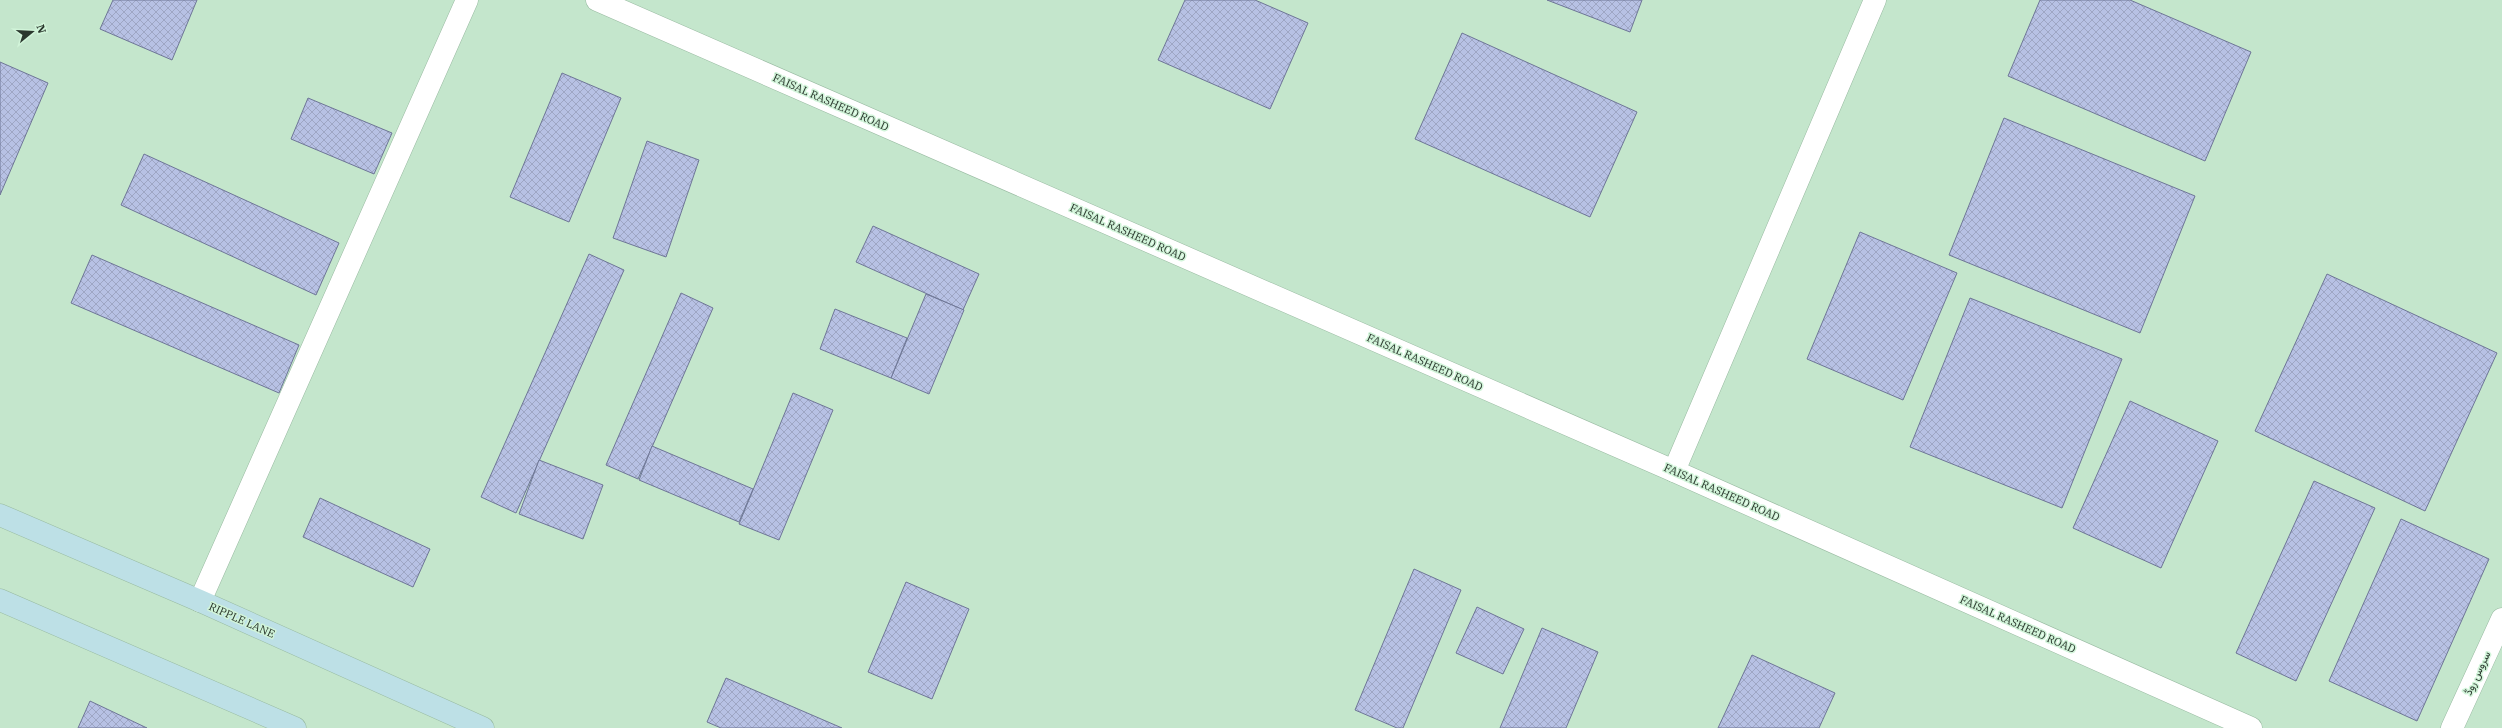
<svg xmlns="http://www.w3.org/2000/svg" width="2502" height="728" font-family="'IBM Plex Serif',Vazirmatn,serif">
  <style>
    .building { fill: url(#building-cross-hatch); stroke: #6e7696 }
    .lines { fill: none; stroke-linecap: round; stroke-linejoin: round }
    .street-casing { stroke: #98baa1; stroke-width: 23 }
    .secondary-casing { stroke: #98baa1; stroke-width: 23 }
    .street { stroke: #fff; stroke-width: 22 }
    .secondary { stroke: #bde0e6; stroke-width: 22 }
    .labels { text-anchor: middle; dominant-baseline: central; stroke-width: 3; stroke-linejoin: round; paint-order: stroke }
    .street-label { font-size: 11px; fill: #2a372d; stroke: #d1f4d9 }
  </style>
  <defs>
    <pattern id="building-cross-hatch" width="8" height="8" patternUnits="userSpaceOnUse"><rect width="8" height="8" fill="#b7c1e4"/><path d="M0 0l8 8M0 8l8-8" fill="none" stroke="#9ea6c4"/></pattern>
  </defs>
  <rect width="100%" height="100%" fill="#c4e6cc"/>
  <g class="building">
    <path d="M113,0H197L172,60L100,29Z"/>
    <path d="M1185,0H1255L1308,23L1270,109L1158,60Z"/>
    <path d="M1547,0H1642L1630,32Z"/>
    <path d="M2040,0H2130L2251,52L2205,161L2008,76Z"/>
    <path d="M1462,33L1637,112L1590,217L1415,139Z"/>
    <path d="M0,62L48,83L0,195Z"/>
    <path d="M562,73L621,98L569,222L510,197Z"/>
    <path d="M308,98L392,133L374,174L291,139Z"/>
    <path d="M2004,118L2195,196L2140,333L1949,255Z"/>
    <path d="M647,141L699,160L666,257L613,238Z"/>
    <path d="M144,154L339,243L316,295L121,205Z"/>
    <path d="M873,226L979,274L963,310L856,262Z"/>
    <path d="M1860,232L1957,273L1903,400L1807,359Z"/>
    <path d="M589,254L624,270L516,513L481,497Z"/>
    <path d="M92,255L299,345L279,393L71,303Z"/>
    <path d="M2327,274L2497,353L2425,511L2255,431Z"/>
    <path d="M681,293L713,308L638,479L606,465Z"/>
    <path d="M926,294L964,310L929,394L891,378Z"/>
    <path d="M1970,298L2122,359L2062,508L1910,447Z"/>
    <path d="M835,309L907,338L891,378L820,349Z"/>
    <path d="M793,393L833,410L779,540L739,524Z"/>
    <path d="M2130,401L2218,441L2161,568L2073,528Z"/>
    <path d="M652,446L753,489L739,522L639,480Z"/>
    <path d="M539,460L603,485L583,539L519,514Z"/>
    <path d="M2314,481L2375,508L2296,681L2236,653Z"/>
    <path d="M320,498L430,549L413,587L303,537Z"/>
    <path d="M2401,519L2489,559L2417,721L2329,681Z"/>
    <path d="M1414,569L1461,590L1403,728H1397L1355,710Z"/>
    <path d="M906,582L969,609L932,699L868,672Z"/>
    <path d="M1477,607L1524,629L1503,674L1456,653Z"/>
    <path d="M1542,628L1598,652L1566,728H1500Z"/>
    <path d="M1752,655L1835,693L1819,728H1718Z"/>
    <path d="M726,678L842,728H721L707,722Z"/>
    <path d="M90,701L147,728H78Z"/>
  </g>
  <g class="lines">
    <defs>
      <g id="street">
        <path d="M597,0L1674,471L2251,728"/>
        <path d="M1674,471L1875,0"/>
        <path d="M200,601L467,0"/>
        <path d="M2452,728L2502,619"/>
      </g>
      <g id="secondary">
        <path d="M0,515L200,601L483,728"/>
        <path d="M0,600L295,728"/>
      </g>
    </defs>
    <use href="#street" class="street-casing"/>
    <use href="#secondary" class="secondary-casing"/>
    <use href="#street" class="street"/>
    <use href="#secondary" class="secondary"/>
  </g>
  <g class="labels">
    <g class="street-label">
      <text transform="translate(831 102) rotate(24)">FAISAL RASHEED ROAD</text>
      <text transform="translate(1128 232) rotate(24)">FAISAL RASHEED ROAD</text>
      <text transform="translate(1425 362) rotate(24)">FAISAL RASHEED ROAD</text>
      <text transform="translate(1722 492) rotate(24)">FAISAL RASHEED ROAD</text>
      <text transform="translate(242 620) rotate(24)">RIPPLE LANE</text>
      <text transform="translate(2018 624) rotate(24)">FAISAL RASHEED ROAD</text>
      <text transform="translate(2477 673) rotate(-65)">سروس روڈ</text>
    </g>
  </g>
  <g transform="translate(32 32) rotate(72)" stroke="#d1f4d9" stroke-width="3" paint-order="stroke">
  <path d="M0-3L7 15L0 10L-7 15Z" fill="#2a372d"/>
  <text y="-6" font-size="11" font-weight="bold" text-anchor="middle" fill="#2a372d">N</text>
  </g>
</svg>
